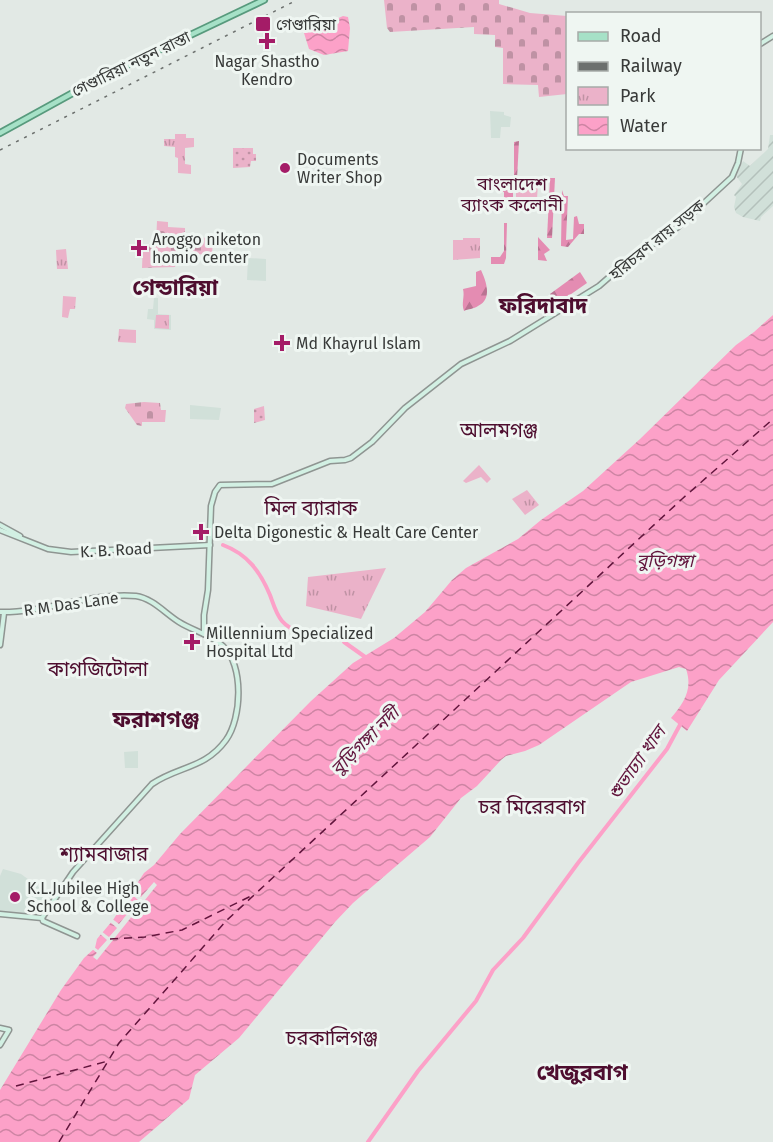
<svg xmlns="http://www.w3.org/2000/svg" width="773" height="1142" font-family="'Fira Sans','Noto Sans Bengali',sans-serif">
  <style>
    .built { fill: #d1e0d9 }
    .industrial { fill: url(#industrial-furrows) }
    .grass { fill: url(#grass-dots) }
    .forest { fill: url(#forest-firs) }
    .cemetery { fill: url(#cemetery-stones) }
    .park { fill: url(#park-tufts) }
    .water { fill: url(#water-waves) }
    .pier { fill: #e2e9e5 }
    .lines { fill: none; stroke-linecap: round; stroke-linejoin: round }
    .canal { stroke: #fca1c8; stroke-width: 4 }
    .ferry { stroke: #62153d; stroke-width: 1.5; stroke-dasharray: 8 6; stroke-linecap: butt }
    .secondary-casing { stroke: #8f9592; stroke-width: 7 }
    .primary-casing { stroke: #589a7d; stroke-width: 8 }
    .secondary { stroke: #d2f0e3; stroke-width: 4 }
    .primary { stroke: #a6e1c7; stroke-width: 4.5 }
    .rail { stroke: #6c706e; stroke-width: 1.5; stroke-dasharray: 3 6; stroke-linecap: butt }
    .poi-dot { fill: #a41c67; stroke: #eff6f2; stroke-width: 2 }
    .labels { text-anchor: middle; dominant-baseline: central; stroke-width: 6; stroke-linejoin: round; paint-order: stroke }
    .poi-label { font-size: 16px; fill: #383a39; stroke: #eff6f2; text-anchor: start }
    .street-label { font-size: 16px; fill: #383a39; stroke: #eff6f2 }
    .neighbourhood-label { font-size: 18px; fill: #4e0e2f; stroke: #eff6f2 }
    .water-label { font-size: 18px; font-style: italic; fill: #62153d; stroke: #eff6f2 }
    .quarter-label { font-size: 20px; fill: #4e0e2f; stroke: #eff6f2 }
    .district-label { font-size: 22px; font-weight: bold; fill: #4e0e2f; stroke: #eff6f2 }
  </style>
  <defs>
    <pattern id="industrial-furrows" width="10" height="10" patternUnits="userSpaceOnUse" patternTransform="scale(1.5)"><rect width="10" height="10" fill="#d1e0d9"/><path d="M-1 1l2-2M0 10L10 0M9 11l2-2" fill="none" stroke="#b4c1bb"/></pattern>
    <pattern id="grass-dots" width="8" height="8" patternUnits="userSpaceOnUse" patternTransform="scale(1.5)"><rect width="8" height="8" fill="#ebb2c9"/><path d="M2 2h.1M6 6h.1" fill="none" stroke="#bf92a4" stroke-width="1.8" stroke-linecap="round"/></pattern>
    <pattern id="forest-firs" width="22" height="20" patternUnits="userSpaceOnUse" patternTransform="scale(1.5)"><rect width="22" height="20" fill="#e48cb2"/><path d="M5 1l3.5 6h-7zM16 11l3.5 6h-7z" fill="#ba7392"/></pattern>
    <pattern id="cemetery-stones" width="16" height="16" patternUnits="userSpaceOnUse" patternTransform="scale(1.5)"><rect width="16" height="16" fill="#ebb2c9"/><path d="M2 7V4a2 2 0 0 1 4 0v3zM10 15v-3a2 2 0 0 1 4 0v3z" fill="#bf92a4"/></pattern>
    <pattern id="park-tufts" width="24" height="20" patternUnits="userSpaceOnUse" patternTransform="scale(1.5)"><rect width="24" height="20" fill="#ebb2c9"/><path d="M3 7l-1-3M5 7V3M7 7l1-3M15 17l-1-3M17 17v-4M19 17l1-3" fill="none" stroke="#bf92a4"/></pattern>
    <pattern id="water-waves" width="16" height="10" patternUnits="userSpaceOnUse" patternTransform="scale(1.5)"><rect width="16" height="10" fill="#fca1c8"/><path d="M0 5q4-4 8 0t8 0" fill="none" stroke="#cd84a3"/></pattern>
  </defs>
  <rect width="100%" height="100%" fill="#e2e9e5"/>
  <g class="built">
    <path d="M490,111L504,112V115L511,117L510,127H501L500,138H491Z"/>
    <path d="M248,258L266,259V281L247,280Z"/>
    <path d="M154,298H158V314L171,315V330L154,329V320L147,319L148,309H153Z"/>
    <path d="M190,405L221,408L219,420L190,419Z"/>
    <path d="M138,751V768H125L124,752Z"/>
    <path d="M3,869L21,874L40,888L48,899L49,905L42,918L0,913V876Z"/>
  </g>
  <path class="industrial" d="M770,135H773V206L761,217L760,221L743,217L736,213L734,207L736,197L734,195L742,184L736,176L743,161L750,166L768,149Z"/>
  <g class="grass">
    <path d="M233,148H253V154H256V161H251L250,167L233,168Z"/>
    <path d="M264,406L265,420L254,423V409Z"/>
  </g>
  <g class="forest">
    <path d="M519,141L517,179H514V142Z"/>
    <path d="M550,178H555L552,238H547Z"/>
    <path d="M499,182H513V199H504V192L500,191Z"/>
    <path d="M562,190L564,196H568L566,240L573,239L574,217L577,216L579,224H584V234H579L568,247L561,246Z"/>
    <path d="M504,223H507L506,258L504,264H491V257H500L504,251Z"/>
    <path d="M538,237L550,250L544,254L547,261L538,260Z"/>
    <path d="M481,270C486,281 493,299 478,306C474,309 468,309 464,311C461,303 465,297 463,289L476,286V272Z"/>
    <path d="M580,272L587,283L554,306L550,294Z"/>
  </g>
  <g class="cemetery">
    <path d="M384,0H499V4L530,13L567,16V94L539,97L538,85L503,84V48L495,47V35L474,34V27L390,32L387,28Z"/>
    <path d="M157,221L168,222V227L185,228V237L213,238L212,255L179,253L175,267L142,268L143,244H156Z"/>
    <path d="M144,402L160,403L161,410H166L165,422H142V426L137,425L125,408L126,404Z"/>
  </g>
  <g class="park">
    <path d="M175,134H186V138H194V147L185,148V164L191,165V174L178,173V158L175,157V147L164,146V139H175Z"/>
    <path d="M516,181H538L537,200H516Z"/>
    <path d="M463,238H480V258L453,260V240H463Z"/>
    <path d="M66,249L68,269H57L56,250Z"/>
    <path d="M63,296L76,297L75,309H70L68,318L62,317Z"/>
    <path d="M156,315H169V329L155,328Z"/>
    <path d="M119,329L136,330V343L118,342Z"/>
    <path d="M479,465L491,479L487,483L481,477L466,483L463,481Z"/>
    <path d="M527,490L539,505L525,515L512,499Z"/>
    <path d="M386,568L361,619L306,606L308,577Z"/>
  </g>
  <g class="water">
    <path d="M343,16L348,17L350,28L348,51L324,55L309,49L304,33L318,24L323,25Z"/>
    <path d="M773,315V622L719,680L687,731L671,718C684,703 693,689 686,669L679,667L631,682L539,745L525,751L506,756L501,760L477,786L461,798L430,837L353,903L335,922L239,1038L195,1075L189,1099L139,1142H0V1090L61,990L84,958L95,948L97,939L113,920L144,873L154,865L180,834L311,701L353,663L394,638L425,612L452,580L466,568L518,539L541,520L583,491L640,439L736,345L754,332Z"/>
  </g>
  <path class="pier" d="M154,882L157,885L97,960L93,957L97,953L91,948L93,946L98,950L107,940L99,933L101,931L109,937L117,928L109,921L111,918L119,924L132,908L126,903L127,901L133,906L138,900L128,891L130,887L141,897Z"/>
  <g class="lines">
    <g class="canal">
      <path d="M223,545C247,554 260,571 270,595C273,603 276,614 282,621C293,634 314,636 330,638"/>
      <path d="M344,642L368,659"/>
      <path d="M368,1142L418,1071L476,1001L493,970L523,938L578,863L667,749L682,721"/>
    </g>
    <g class="ferry">
      <path d="M110,939L145,937L182,930L253,895"/>
      <path d="M16,1086L108,1061"/>
      <path d="M59,1142L119,1043L226,921L682,499L773,419"/>
    </g>
    <defs>
      <g id="secondary">
        <path d="M760,44L773,36"/>
        <path d="M0,525L20,536"/>
        <path d="M0,530L48,549L71,552L210,545"/>
        <path d="M0,612C46,613 90,592 136,596C152,598 166,614 179,622C193,631 210,634 223,646C244,665 242,718 226,740C205,769 178,766 152,784L73,872L42,918"/>
        <path d="M204,634V615L208,590L211,506L215,492L220,485L272,484L330,461L345,460L351,458L372,442L405,408L461,364L510,341L599,286L630,259L678,227L732,177L738,163L741,148"/>
        <path d="M0,645L4,613"/>
        <path d="M0,914L42,918L43,921L77,936"/>
        <path d="M0,1028L9,1030L0,1045"/>
      </g>
      <path id="primary" d="M0,133L100,78L264,0"/>
    </defs>
    <use href="#secondary" class="secondary-casing"/>
    <use href="#primary" class="primary-casing"/>
    <use href="#secondary" class="secondary"/>
    <use href="#primary" class="primary"/>
    <path class="rail" d="M0,150L297,0"/>
  </g>
  <g class="poi-dot">
    <rect x="255" y="16" width="16" height="16" rx="3"/>
    <path d="M264 32h6v6h6v6h-6v6h-6v-6h-6v-6h6z"/>
    <circle cx="285" cy="168" r="6"/>
    <path d="M136 239h6v6h6v6h-6v6h-6v-6h-6v-6h6z"/>
    <path d="M279 334h6v6h6v6h-6v6h-6v-6h-6v-6h6z"/>
    <path d="M198 523h6v6h6v6h-6v6h-6v-6h-6v-6h6z"/>
    <path d="M189 633h6v6h6v6h-6v6h-6v-6h-6v-6h6z"/>
    <circle cx="15" cy="897" r="6"/>
  </g>
  <g class="labels">
    <g class="poi-label">
      <text x="276" y="24">গেণ্ডারিয়া</text>
      <text x="267" y="61" text-anchor="middle">Nagar Shastho<tspan x="267" dy="18">Kendro</tspan></text>
      <text x="297" y="159">Documents<tspan x="297" dy="18">Writer Shop</tspan></text>
      <text x="152" y="239">Aroggo niketon<tspan x="152" dy="18">homio center</tspan></text>
      <text x="296" y="343">Md Khayrul Islam</text>
      <text x="214" y="532">Delta Digonestic &amp; Healt Care Center</text>
      <text x="206" y="633">Millennium Specialized<tspan x="206" dy="18">Hospital Ltd</tspan></text>
      <text x="27" y="888">K.L.Jubilee High<tspan x="27" dy="18">School &amp; College</tspan></text>
    </g>
    <g class="street-label">
      <text transform="translate(131 64) rotate(-26)">গেণ্ডারিয়া নতুন রাস্তা</text>
      <text transform="translate(657 240) rotate(-39)">হরিচরণ রায় সড়ক</text>
      <text transform="translate(116 550) rotate(-3)">K. B. Road</text>
      <text transform="translate(71 604) rotate(-8)">R M Das Lane</text>
    </g>
    <g class="neighbourhood-label">
      <text x="512" y="184">বাংলাদেশ<tspan x="512" dy="21">ব্যাংক কলোনী</tspan></text>
    </g>
    <g class="water-label">
      <text x="665" y="561">বুড়িগঙ্গা</text>
      <text transform="translate(365 741) rotate(-45)">বুড়িগঙ্গা নদী</text>
      <text transform="translate(637 763) rotate(-55)">শুভাঢ্যা খাল</text>
    </g>
    <g class="quarter-label">
      <text x="499" y="430">আলমগঞ্জ</text>
      <text x="311" y="508">মিল ব্যারাক</text>
      <text x="98" y="669">কাগজিটোলা</text>
      <text x="532" y="807">চর মিরেরবাগ</text>
      <text x="104" y="854">শ্যামবাজার</text>
      <text x="332" y="1038">চরকালিগঞ্জ</text>
    </g>
    <g class="district-label">
      <text x="175" y="287">গেন্ডারিয়া</text>
      <text x="543" y="305">ফরিদাবাদ</text>
      <text x="156" y="719">ফরাশগঞ্জ</text>
      <text x="582" y="1072">খেজুরবাগ</text>
    </g>
  </g>
  <rect x="566" y="12" width="195" height="138" fill="#eff6f2" stroke="#a6aba8" stroke-width="1.5"/>
  <rect x="578" y="32" width="30" height="9" fill="#a6e1c7" stroke="#a6aba8" stroke-width="1.5"/>
  <text x="620" y="42" font-size="18" fill="#383a39">Road</text>
  <rect x="578" y="62" width="30" height="9" fill="#6c706e" stroke="#a6aba8" stroke-width="1.5"/>
  <text x="620" y="72" font-size="18" fill="#383a39">Railway</text>
  <rect x="578" y="87" width="30" height="18" fill="url(#park-tufts)" stroke="#a6aba8" stroke-width="1.5"/>
  <text x="620" y="102" font-size="18" fill="#383a39">Park</text>
  <rect x="578" y="117" width="30" height="18" fill="url(#water-waves)" stroke="#a6aba8" stroke-width="1.5"/>
  <text x="620" y="132" font-size="18" fill="#383a39">Water</text>
</svg>
